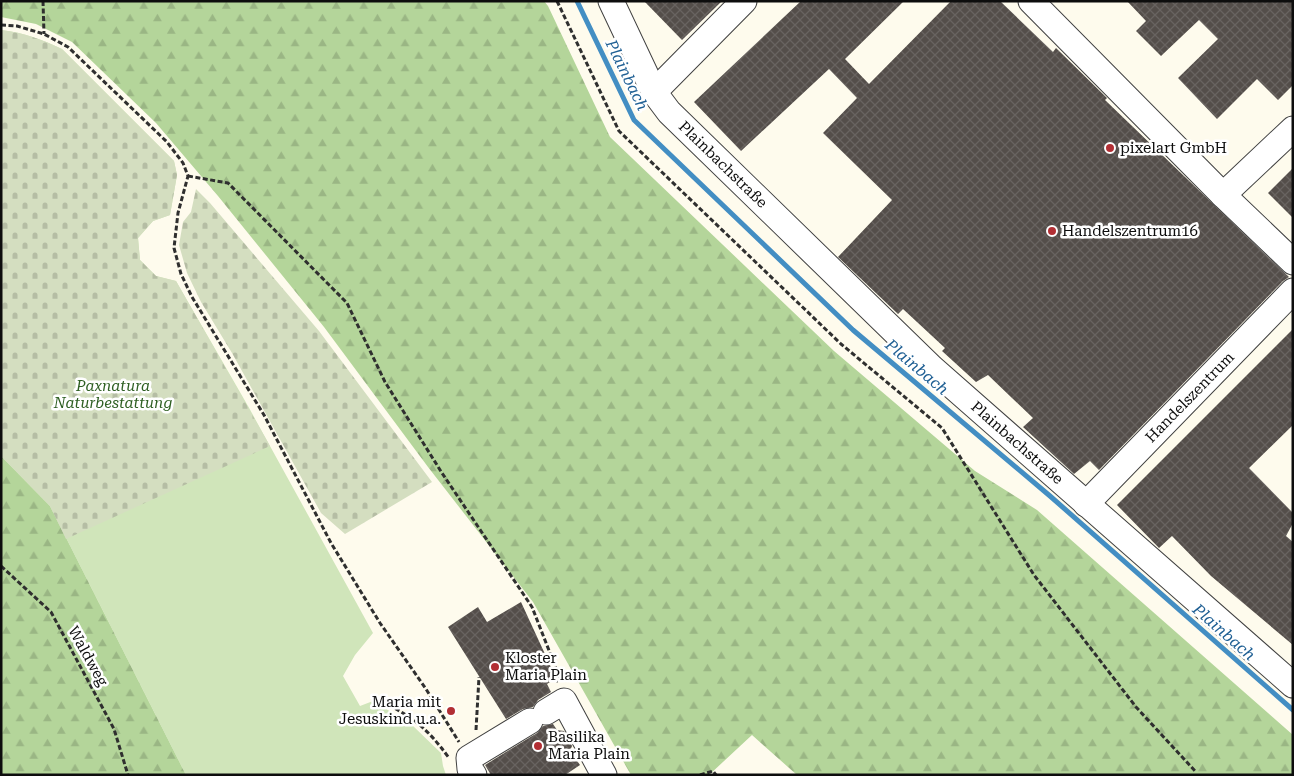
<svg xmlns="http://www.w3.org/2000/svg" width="1294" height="776" font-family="'Roboto Serif',serif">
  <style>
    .grass { fill: #d0e5ba }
    .forest { fill: url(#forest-firs) }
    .cemetery { fill: url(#cemetery-stones) }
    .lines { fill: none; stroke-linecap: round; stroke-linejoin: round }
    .stream { stroke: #438ec3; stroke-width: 5 }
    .building { fill: url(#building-cross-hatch) }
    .minor-casing { stroke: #404040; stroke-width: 27 }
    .path { stroke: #2f2f2f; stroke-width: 3; stroke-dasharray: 5 2.5; stroke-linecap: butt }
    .minor { stroke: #fff; stroke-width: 25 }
    .poi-dot { fill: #b22f34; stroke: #fff; stroke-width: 2 }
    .labels { text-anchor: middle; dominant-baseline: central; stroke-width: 5; stroke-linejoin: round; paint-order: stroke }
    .poi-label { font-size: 15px; fill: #0d0d0d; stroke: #fff; text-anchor: start }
    .street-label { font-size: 15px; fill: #0d0d0d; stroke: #fff }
    .park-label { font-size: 15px; font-style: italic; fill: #2e5f22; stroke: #fff }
    .water-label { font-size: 16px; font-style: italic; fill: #206094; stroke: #fff }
  </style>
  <defs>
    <pattern id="forest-firs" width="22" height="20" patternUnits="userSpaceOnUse" patternTransform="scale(1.25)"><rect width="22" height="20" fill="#b4d59a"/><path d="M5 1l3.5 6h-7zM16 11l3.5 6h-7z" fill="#9ab684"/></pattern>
    <pattern id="cemetery-stones" width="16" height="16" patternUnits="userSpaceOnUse" patternTransform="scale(1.25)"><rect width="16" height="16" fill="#d4dec0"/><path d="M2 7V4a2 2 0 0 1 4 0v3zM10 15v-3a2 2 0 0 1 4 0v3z" fill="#b5bda4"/></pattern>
    <pattern id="building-cross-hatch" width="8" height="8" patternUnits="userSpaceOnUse" patternTransform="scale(1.25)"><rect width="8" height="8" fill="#544e4a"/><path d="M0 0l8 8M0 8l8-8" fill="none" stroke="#686360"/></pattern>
  </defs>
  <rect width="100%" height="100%" fill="#fefbed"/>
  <path class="grass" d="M1,30C25,33 41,39 62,49L174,161L177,175L170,215L153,221L138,238L140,260L156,276L176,281L248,406L373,633L355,655L343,676L360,706L373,701L412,725L441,753L443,766L446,775H186L50,506L1,456Z"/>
  <g class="forest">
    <path d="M1,1H544L548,6L610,137L834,351L975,471L1037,510L1293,735V775H797L752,735L709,775H631L533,602L428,467L324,327L218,196L156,123L72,42L36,24L1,17Z"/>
    <path d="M1,456L50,506L186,775H1Z"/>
  </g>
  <g class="cemetery">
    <path d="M1,30C25,33 41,39 62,49L174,161L177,175L170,215L153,221L138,238L140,260L156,276L176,281L270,446L66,539L50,506L1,456Z"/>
    <path d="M196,189L210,203L319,331L432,482L345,534L321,513L232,353L201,302L187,273L179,245L183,222L191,212Z"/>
  </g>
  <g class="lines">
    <path class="stream" d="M577,1L634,120L853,330L1050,496L1293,710"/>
  </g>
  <g class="building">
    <path d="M644,1H722L682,40Z"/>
    <path d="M801,1H904L845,59L869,84L951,1H1000L1053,52L1056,48L1107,98L1105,100L1289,277L1283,281L1099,470L1090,461L1074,474L1023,427L1033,418L988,375L976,382L942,351L945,348L903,309L898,314L838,257L892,200L823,133L857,98L829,69L741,151L694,102Z"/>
    <path d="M1127,1H1293V85L1278,100L1257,79L1217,119L1178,78L1218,39L1199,20L1161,56L1136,31L1146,21Z"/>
    <path d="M1293,168V218L1268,193Z"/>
    <path d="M1293,329V425L1249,468L1293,513V523L1286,536L1293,542V645L1211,576L1172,536L1159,548L1117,505Z"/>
    <path d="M521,602L556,678L547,684L551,692L538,700L533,707L523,709L506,719L448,627L478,607L487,622Z"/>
    <path d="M553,724L557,730L564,731L572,746L570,751L580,765L565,775H491L485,765L537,733L543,726Z"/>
  </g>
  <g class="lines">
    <defs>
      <g id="minor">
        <path id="s1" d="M611,1L654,92L669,112L932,368L1293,685"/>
        <path d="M1031,1L1223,195L1293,262"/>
        <path d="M654,92L744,1"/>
        <path d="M1223,195L1293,129"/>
        <path id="s2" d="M1086,504L1293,291"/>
        <path d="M546,712L564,701L604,775"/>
        <path d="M474,775L470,769L469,758L530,721"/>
      </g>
    </defs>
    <use href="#minor" class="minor-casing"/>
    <g class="path">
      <path d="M43,1L44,34"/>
      <path d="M557,1L619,131L841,344L942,428L1034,575L1136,707L1196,772"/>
      <path d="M1,25L17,26L44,34L68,47L167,142L183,163L188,176L178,213L174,248L181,274L192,297L264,415L331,543L380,623L426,689L459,742"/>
      <path d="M188,176L228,183L347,303L385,382L442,473L532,607L559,676L556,682"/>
      <path d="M1,566L51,612L114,729L128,775"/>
      <path d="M375,698C411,716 425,725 449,758"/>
      <path d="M476,730L479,677"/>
      <path d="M1258,774V775"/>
      <path d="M700,775L713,771L716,775"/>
    </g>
    <use href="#minor" class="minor"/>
  </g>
  <g class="poi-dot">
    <circle cx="1110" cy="148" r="5"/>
    <circle cx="1052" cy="231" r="5"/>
    <circle cx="495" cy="667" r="5"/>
    <circle cx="451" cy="711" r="5"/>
    <circle cx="538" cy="746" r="5"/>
  </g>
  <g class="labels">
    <g class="poi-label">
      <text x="1120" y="148">pixelart GmbH</text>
      <text x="1062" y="231">Handelszentrum16</text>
      <text x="505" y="658">Kloster<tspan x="505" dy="17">Maria Plain</tspan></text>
      <text x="441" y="702" text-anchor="end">Maria mit<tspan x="441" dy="17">Jesuskind u.a.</tspan></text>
      <text x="548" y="737">Basilika<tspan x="548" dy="17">Maria Plain</tspan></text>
    </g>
    <g class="street-label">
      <text stroke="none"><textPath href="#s1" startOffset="201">Plainbachstraße</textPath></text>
      <text stroke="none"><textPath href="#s2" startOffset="149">Handelszentrum</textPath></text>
      <text stroke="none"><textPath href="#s1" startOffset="606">Plainbachstraße</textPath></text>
      <text transform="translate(88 656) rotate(61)">Waldweg</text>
    </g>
    <g class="park-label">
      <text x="113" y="386">Paxnatura<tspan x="113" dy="17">Naturbestattung</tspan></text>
    </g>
    <g class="water-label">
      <text transform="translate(627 75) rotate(64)">Plainbach</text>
      <text transform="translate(917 367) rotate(40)">Plainbach</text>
      <text transform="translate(1224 632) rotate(41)">Plainbach</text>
    </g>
  </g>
  <rect width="1294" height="776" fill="none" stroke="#0d0d0d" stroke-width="5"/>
</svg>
